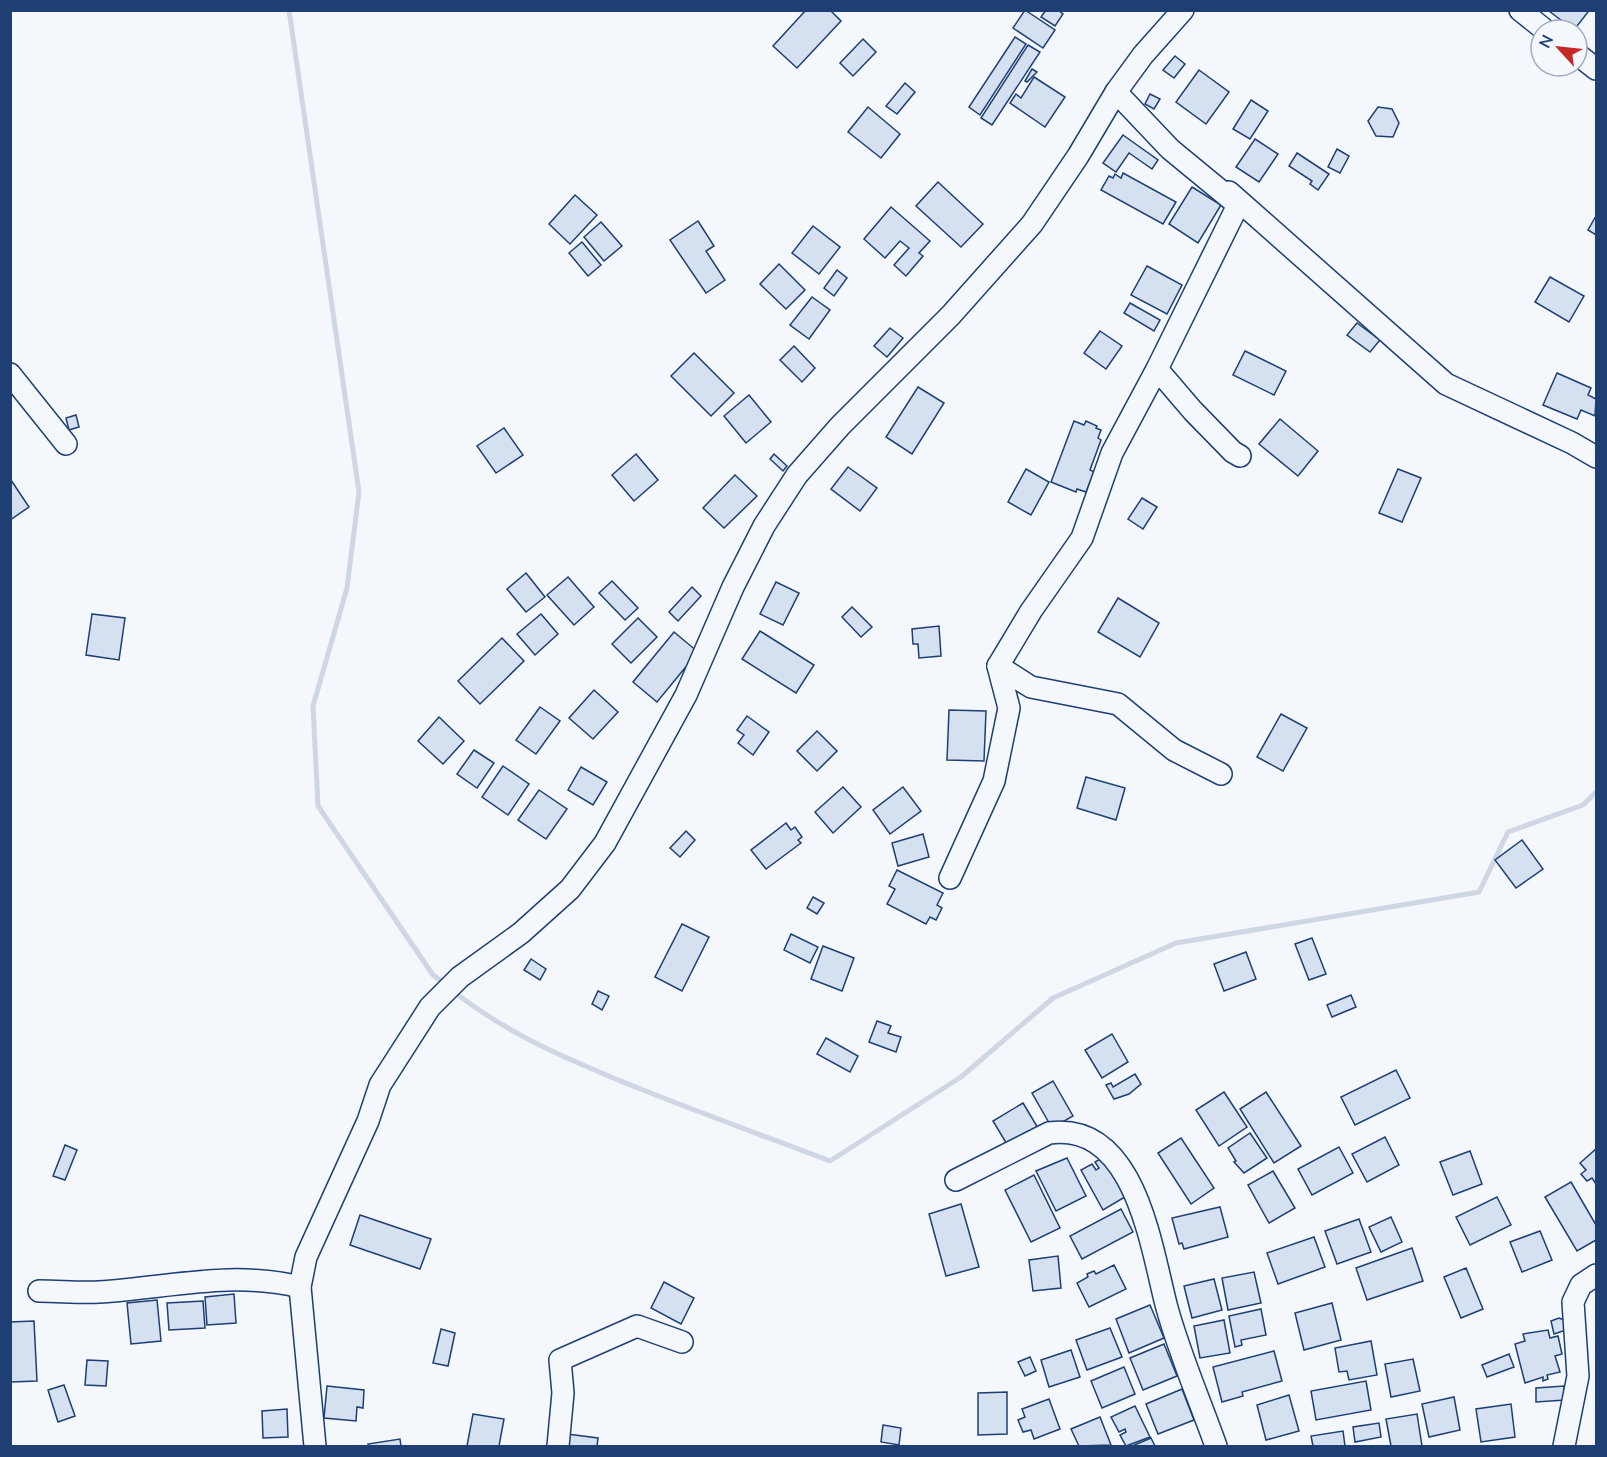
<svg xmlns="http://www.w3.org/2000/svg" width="1607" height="1457" font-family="'Nunito Sans',sans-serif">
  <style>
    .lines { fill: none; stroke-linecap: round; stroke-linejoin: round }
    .stream { stroke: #cfd7e4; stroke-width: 5 }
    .building { fill: #d5e0f0; stroke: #1d3f73; stroke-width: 1.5 }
    .minor-casing { stroke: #1d3f73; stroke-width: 24 }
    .minor { stroke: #f4f7fb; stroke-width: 21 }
  </style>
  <rect width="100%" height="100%" fill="#f4f7fb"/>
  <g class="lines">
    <g class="stream">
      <path d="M289,10L359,492L347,588L313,706L318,806L433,975L445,984"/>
      <path d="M452,990C506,1034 570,1060 633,1086C698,1112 764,1136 830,1161L961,1077L1053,998L1176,943L1479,892L1508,832L1583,805L1596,792"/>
    </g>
  </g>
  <g class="building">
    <path d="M806,10H830L841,21L797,68L773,46Z"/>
    <path d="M1025,10L1055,30L1043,48L1013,28Z"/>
    <path d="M1046,10H1058L1063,14L1055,26L1041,17Z"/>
    <path d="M1585,10L1588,12L1574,30L1549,11Z"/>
    <path d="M1015,37L1026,44L980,115L969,107Z"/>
    <path d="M863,39L876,52L853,76L840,63Z"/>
    <path d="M1028,45L1040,52L992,125L981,118Z"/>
    <path d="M1175,56L1185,64L1174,78L1163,70Z"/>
    <path d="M1032,69L1037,72L1027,82L1025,81Z"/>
    <path d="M1199,70L1229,92L1206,124L1176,102Z"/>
    <path d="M1034,77L1065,97L1045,127L1010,103L1016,94L1021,98Z"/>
    <path d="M905,83L915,92L897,114L886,106Z"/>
    <path d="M1150,94L1160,99L1154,109L1145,104Z"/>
    <path d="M1251,100L1268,111L1250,139L1233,129Z"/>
    <path d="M868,107L900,134L881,158L848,132Z"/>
    <path d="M1378,107L1392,109L1399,123L1393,137L1376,136L1368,121Z"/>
    <path d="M1123,135L1158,160L1152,169L1129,153L1116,172L1103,163Z"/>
    <path d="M1255,139L1278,154L1259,182L1236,167Z"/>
    <path d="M1337,149L1349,156L1340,173L1328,167Z"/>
    <path d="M1297,153L1329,174L1318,190L1310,184L1312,181L1289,166Z"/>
    <path d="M1123,173L1176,202L1163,224L1101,190L1109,176L1113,178L1115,174L1121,178Z"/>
    <path d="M938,182L983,224L961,247L916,206Z"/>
    <path d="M1192,187L1221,205L1198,243L1169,224Z"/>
    <path d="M575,195L597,215L570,244L549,224Z"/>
    <path d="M891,207L930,241L919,253L923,256L906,276L894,265L909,248L900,241L885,258L864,239Z"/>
    <path d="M1596,216V235L1588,230Z"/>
    <path d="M698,221L714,246L706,251L725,280L706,293L670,240Z"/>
    <path d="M601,222L622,246L604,261L584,237Z"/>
    <path d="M813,226L840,247L819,274L792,253Z"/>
    <path d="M582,242L601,265L588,276L569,253Z"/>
    <path d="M779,264L805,290L786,309L760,284Z"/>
    <path d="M1147,266L1182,285L1167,314L1131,295Z"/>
    <path d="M837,270L847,278L834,296L824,288Z"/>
    <path d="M1550,277L1584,296L1569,322L1535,302Z"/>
    <path d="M812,297L830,310L809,339L790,325Z"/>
    <path d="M1130,303L1160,320L1154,331L1124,313Z"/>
    <path d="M1357,323L1380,340L1370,352L1347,335Z"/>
    <path d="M890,328L903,338L887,357L874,346Z"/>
    <path d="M1100,331L1122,346L1106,369L1084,353Z"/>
    <path d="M794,346L815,368L802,382L780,360Z"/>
    <path d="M1245,351L1286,371L1274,395L1233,375Z"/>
    <path d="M694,353L734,393L711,416L671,376Z"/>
    <path d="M1557,373L1591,388L1588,395L1596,399L1595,416L1581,410L1577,419L1543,405Z"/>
    <path d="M918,387L944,403L912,454L886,437Z"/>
    <path d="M749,395L771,422L746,443L724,416Z"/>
    <path d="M76,415L79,427L69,430L66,418Z"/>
    <path d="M1280,419L1318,451L1298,476L1259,444Z"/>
    <path d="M1074,421L1084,425L1086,421L1097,426L1096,428L1101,430L1098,438L1101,440L1090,470L1094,472L1086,492L1077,489L1076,492L1051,482Z"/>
    <path d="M504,428L523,455L496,473L477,446Z"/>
    <path d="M636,454L658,480L634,501L612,475Z"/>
    <path d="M774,454L787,466L783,471L770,459Z"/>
    <path d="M848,467L877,488L860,511L831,489Z"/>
    <path d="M1026,469L1049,482L1031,515L1008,502Z"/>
    <path d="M1398,469L1421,478L1402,522L1379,513Z"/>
    <path d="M735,475L757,496L724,528L703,508Z"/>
    <path d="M11,480L29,507L10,520V480Z"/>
    <path d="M1142,498L1157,507L1143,529L1128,519Z"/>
    <path d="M526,573L545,597L526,612L507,589Z"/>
    <path d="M568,577L594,607L574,625L547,595Z"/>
    <path d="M612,581L638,608L625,620L599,593Z"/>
    <path d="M776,582L799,593L783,625L760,614Z"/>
    <path d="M692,587L701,596L678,621L669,612Z"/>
    <path d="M1118,598L1159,623L1140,657L1098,632Z"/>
    <path d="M852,607L872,627L861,637L842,617Z"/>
    <path d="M92,614L125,618L119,660L86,655Z"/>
    <path d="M541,614L558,634L535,655L517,634Z"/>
    <path d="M638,618L657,637L631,663L612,644Z"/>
    <path d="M939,626L941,656L919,658L918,644H913L912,629Z"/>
    <path d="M760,631L814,665L796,693L742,659Z"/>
    <path d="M674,632L698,652L657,702L633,682Z"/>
    <path d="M502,638L524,661L480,704L458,681Z"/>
    <path d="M594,690L618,712L593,739L569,718Z"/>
    <path d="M540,707L560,721L536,754L516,740Z"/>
    <path d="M949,710L986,711L984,761L947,760Z"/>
    <path d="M1281,714L1307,728L1283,771L1257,757Z"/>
    <path d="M747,716L769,732L753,755L738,743L744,735L737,730Z"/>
    <path d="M439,717L464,741L443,764L418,741Z"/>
    <path d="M817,731L837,751L817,771L797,751Z"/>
    <path d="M474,750L494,763L477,788L457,774Z"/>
    <path d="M503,766L529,784L508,815L482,797Z"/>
    <path d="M581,767L607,782L593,805L568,790Z"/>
    <path d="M1086,777L1125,788L1116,820L1077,808Z"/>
    <path d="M843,787L861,807L833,833L815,812Z"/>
    <path d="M903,787L921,811L890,834L873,810Z"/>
    <path d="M539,790L567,809L546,839L518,820Z"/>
    <path d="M786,823L791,830L795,827L802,837L798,840L801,843L766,869L751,850Z"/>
    <path d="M686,831L695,840L680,857L670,848Z"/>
    <path d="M923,834L929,857L898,866L892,843Z"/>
    <path d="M1522,840L1543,869L1516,888L1495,860Z"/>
    <path d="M897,870L943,893L937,905L942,908L936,920L930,917L926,924L887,904L895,889L889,886Z"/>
    <path d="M813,897L824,903L817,914L807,908Z"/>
    <path d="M682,924L709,937L682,991L655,977Z"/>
    <path d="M791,934L818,947L810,963L784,950Z"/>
    <path d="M1312,938L1326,974L1309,980L1295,944Z"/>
    <path d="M823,946L854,958L842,991L811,979Z"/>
    <path d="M1246,952L1256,979L1224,991L1214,964Z"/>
    <path d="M531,959L546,969L540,980L524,970Z"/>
    <path d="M598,991L609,996L602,1010L592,1004Z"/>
    <path d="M1351,995L1356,1007L1332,1017L1327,1005Z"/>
    <path d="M877,1021L891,1026L888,1033L901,1037L896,1052L869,1042Z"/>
    <path d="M1112,1034L1128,1062L1102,1078L1085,1050Z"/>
    <path d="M826,1038L858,1056L850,1072L817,1054Z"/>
    <path d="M1396,1070L1410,1098L1355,1125L1341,1097Z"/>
    <path d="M1135,1074L1141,1084L1129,1094L1114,1099L1106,1085L1111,1083L1113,1087Z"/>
    <path d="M1053,1081L1073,1116L1052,1128L1032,1093Z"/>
    <path d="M1224,1092L1247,1127L1219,1146L1196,1110Z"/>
    <path d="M1266,1092L1301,1146L1274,1163L1240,1109Z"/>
    <path d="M1023,1103L1038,1128L1008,1146L993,1121Z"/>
    <path d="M1250,1133L1267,1158L1244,1173L1234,1162L1236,1161L1228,1148Z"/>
    <path d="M1385,1137L1399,1165L1367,1182L1352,1154Z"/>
    <path d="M1181,1138L1214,1188L1191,1204L1158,1153Z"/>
    <path d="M65,1145L77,1150L65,1180L53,1176Z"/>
    <path d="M1339,1147L1353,1173L1312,1195L1298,1169Z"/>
    <path d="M1596,1149V1184L1592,1178L1587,1181L1581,1174L1586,1170L1580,1163Z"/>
    <path d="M1470,1151L1482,1184L1453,1195L1440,1162Z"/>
    <path d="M1104,1157L1130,1194L1103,1210L1081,1170L1092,1164L1096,1170L1099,1168L1095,1162Z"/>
    <path d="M1067,1158L1086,1196L1056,1211L1036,1171Z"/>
    <path d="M1273,1171L1295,1208L1269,1223L1248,1185Z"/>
    <path d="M1034,1175L1060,1228L1031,1242L1005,1190Z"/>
    <path d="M1571,1182L1596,1225V1240L1577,1251L1545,1197Z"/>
    <path d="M1497,1197L1511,1225L1470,1245L1456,1217Z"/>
    <path d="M961,1204L979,1267L946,1276L929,1214Z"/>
    <path d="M1220,1207L1228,1237L1184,1249L1182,1243L1179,1244L1172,1218Z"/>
    <path d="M1121,1209L1133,1232L1082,1259L1070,1236Z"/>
    <path d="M360,1215L431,1239L420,1269L350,1245Z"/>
    <path d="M1391,1217L1402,1242L1381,1252L1369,1227Z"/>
    <path d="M1359,1219L1371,1252L1337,1264L1325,1231Z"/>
    <path d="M1540,1231L1552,1260L1522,1272L1510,1242Z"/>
    <path d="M1314,1237L1325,1267L1278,1284L1267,1253Z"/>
    <path d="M1412,1248L1423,1281L1367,1300L1356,1268Z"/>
    <path d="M1058,1256L1061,1288L1033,1291L1029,1260Z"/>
    <path d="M1114,1265L1126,1289L1089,1307L1077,1283L1088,1277L1087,1274L1094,1271L1096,1274Z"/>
    <path d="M1466,1268L1483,1309L1461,1318L1444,1277Z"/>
    <path d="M1254,1272L1261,1303L1228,1310L1222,1278Z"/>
    <path d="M1214,1279L1222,1310L1192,1318L1184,1286Z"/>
    <path d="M664,1282L694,1298L681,1324L651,1308Z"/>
    <path d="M234,1294L236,1323L207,1325L205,1297Z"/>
    <path d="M157,1300L161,1341L131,1344L127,1303Z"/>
    <path d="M203,1301L205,1328L169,1330L167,1303Z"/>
    <path d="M1332,1303L1341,1340L1304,1350L1295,1313Z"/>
    <path d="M1150,1305L1164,1338L1129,1353L1116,1319Z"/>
    <path d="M1261,1309L1266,1335L1241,1340L1242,1345L1235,1347L1229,1316Z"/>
    <path d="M1559,1318L1564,1320L1566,1330L1554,1334L1551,1321Z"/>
    <path d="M1224,1320L1230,1353L1200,1358L1194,1326Z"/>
    <path d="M34,1321L37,1381L11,1382L10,1322Z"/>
    <path d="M1110,1328L1122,1357L1087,1370L1076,1340Z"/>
    <path d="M441,1329L455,1333L448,1366L433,1363Z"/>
    <path d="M1548,1330L1550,1338L1558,1336L1562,1354L1555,1356L1560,1372L1547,1375L1548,1379L1543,1381V1377L1525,1383L1515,1344L1525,1341L1523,1334Z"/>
    <path d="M1371,1341L1377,1375L1349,1380L1347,1371L1339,1372L1335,1348Z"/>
    <path d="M1164,1344L1177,1376L1143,1390L1130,1358Z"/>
    <path d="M1071,1350L1080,1377L1049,1387L1041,1360Z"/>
    <path d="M1274,1351L1282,1381L1242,1392L1243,1396L1222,1402L1213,1367Z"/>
    <path d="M1509,1354L1514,1367L1487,1377L1482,1365Z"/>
    <path d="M1030,1357L1036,1371L1025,1376L1018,1362Z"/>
    <path d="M1413,1359L1420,1391L1391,1397L1385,1364Z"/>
    <path d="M87,1360L108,1361L106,1386L85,1385Z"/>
    <path d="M1124,1367L1135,1394L1102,1408L1091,1381Z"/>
    <path d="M1366,1381L1371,1410L1316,1420L1311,1391Z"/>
    <path d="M64,1385L75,1416L58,1422L48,1390Z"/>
    <path d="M327,1386L364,1390L363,1408L357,1407L356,1421L324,1418Z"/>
    <path d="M1564,1386L1565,1400L1536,1402V1388Z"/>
    <path d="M1182,1389L1194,1420L1158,1434L1146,1404Z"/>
    <path d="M1007,1392V1434L978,1435V1393Z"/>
    <path d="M1289,1395L1299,1431L1266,1440L1257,1405Z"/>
    <path d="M1454,1397L1460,1430L1429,1437L1422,1404Z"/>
    <path d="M1049,1399L1060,1429L1034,1439L1031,1430L1023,1432L1018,1420L1025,1417L1022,1409Z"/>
    <path d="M1511,1404L1515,1437L1481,1442L1476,1409Z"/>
    <path d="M1135,1406L1150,1437L1126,1446L1120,1435L1126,1432L1125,1429L1119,1432L1111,1417Z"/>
    <path d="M287,1409L288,1437L263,1438L262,1411Z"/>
    <path d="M473,1414L504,1419L499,1446H467Z"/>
    <path d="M1417,1414L1422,1446H1391L1386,1419Z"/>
    <path d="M1100,1417L1111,1445L1079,1446L1071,1429Z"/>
    <path d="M1379,1423L1381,1437L1355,1442L1353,1427Z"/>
    <path d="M883,1425L901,1428L899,1445L881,1442Z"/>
    <path d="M1343,1431L1345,1446H1313L1311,1436Z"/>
    <path d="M567,1434L598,1438L597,1446H565Z"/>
    <path d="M1151,1438L1155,1446H1132Z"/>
    <path d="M400,1439L401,1446H369L368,1444Z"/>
  </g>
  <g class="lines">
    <defs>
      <g id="minor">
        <path d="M1520,10L1545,30"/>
        <path d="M1577,54L1596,69"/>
        <path d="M1229,192L1446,384L1572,443L1596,457"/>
        <path d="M1157,369L1193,411L1233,452L1240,456"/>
        <path d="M10,374L66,444"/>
        <path d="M998,666L1031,687L1118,704L1174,750L1221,774"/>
        <path d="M950,878L994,781L1009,708L998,666L1031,611L1082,538L1112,453L1157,369L1238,205L1170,149L1116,92"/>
        <path d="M956,1180L1049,1133C1136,1121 1151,1248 1167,1308C1180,1355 1200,1401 1216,1446"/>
        <path d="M39,1291C59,1291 79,1293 99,1292C167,1288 232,1270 300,1287"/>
        <path d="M315,1446L300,1287L306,1257L368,1121L380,1085L430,1007L460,977L521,933L570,889L605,843L686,695L733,587L764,526L797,475L840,426L951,315L1032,224L1078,156L1116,92L1143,55L1183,10"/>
        <path d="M558,1446L563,1393L560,1360L637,1326L682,1342"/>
        <path d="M1564,1446L1578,1376L1573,1302L1581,1285L1596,1275"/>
      </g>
    </defs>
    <use href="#minor" class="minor-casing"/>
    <use href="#minor" class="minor"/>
  </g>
  <rect width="1607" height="1457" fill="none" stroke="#1d3f73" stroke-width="24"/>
  <g transform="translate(1559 48) rotate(297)"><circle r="28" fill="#f4f7fb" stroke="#9eadc5" stroke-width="1.5"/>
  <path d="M0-4.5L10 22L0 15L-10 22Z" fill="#c62828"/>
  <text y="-9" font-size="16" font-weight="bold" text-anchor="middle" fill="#1d3f73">N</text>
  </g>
</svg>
